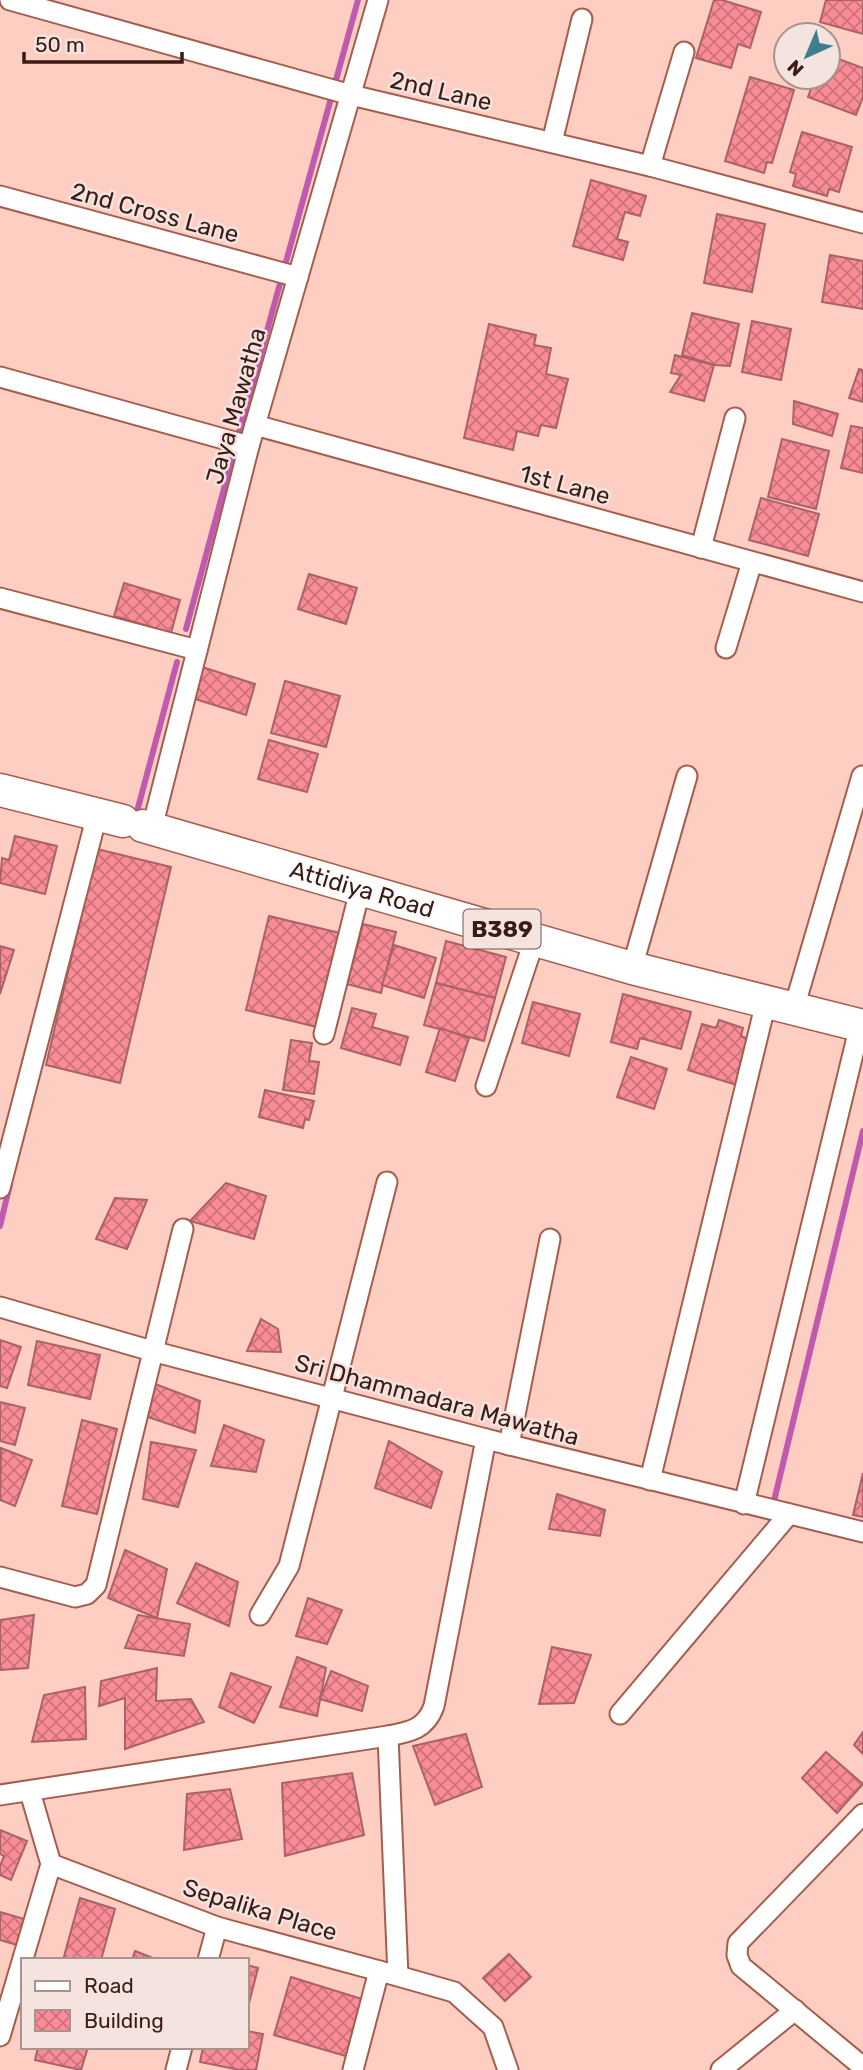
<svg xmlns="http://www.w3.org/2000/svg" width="863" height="2070" font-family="Rubik,sans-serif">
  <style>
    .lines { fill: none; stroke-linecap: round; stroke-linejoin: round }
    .stream { stroke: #c05aae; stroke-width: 6 }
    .building { fill: url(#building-cross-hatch); stroke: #ab6168; stroke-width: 2 }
    .street-casing { stroke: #a45e4d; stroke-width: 23 }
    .primary-casing { stroke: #a45e4d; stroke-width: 35 }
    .street { stroke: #fff; stroke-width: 19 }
    .primary { stroke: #fff; stroke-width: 32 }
    .labels { text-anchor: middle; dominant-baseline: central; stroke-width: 5; stroke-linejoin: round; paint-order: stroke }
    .shield { fill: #f4e3df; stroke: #715852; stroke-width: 2 }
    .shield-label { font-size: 23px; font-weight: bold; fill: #391c15 }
    .street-label { font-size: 24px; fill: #391c15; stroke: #f4e3df }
  </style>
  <defs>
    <pattern id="building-cross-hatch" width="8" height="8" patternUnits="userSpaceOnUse" patternTransform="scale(1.75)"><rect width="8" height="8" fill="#f98c97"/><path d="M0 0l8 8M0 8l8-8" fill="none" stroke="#cb727a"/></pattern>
  </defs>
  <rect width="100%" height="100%" fill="#fecec2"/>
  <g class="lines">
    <g class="stream">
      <path d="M237,440L358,0"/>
      <path d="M186,629L232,459"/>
      <path d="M135,819L177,662"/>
      <path d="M0,1226L10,1184"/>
      <path d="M774,1501L863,1131"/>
    </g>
  </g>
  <g class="building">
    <path d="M714,0H722L761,12L750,48L738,44L731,68L696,58Z"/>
    <path d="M826,0H863V34L820,22Z"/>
    <path d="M828,55L863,68V97L856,115L808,97L815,77H828Z"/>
    <path d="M750,77L794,90L772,163L767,162L764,173L725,161Z"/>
    <path d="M802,132L852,147L839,192L829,189L827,196L793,186L796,174L790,172Z"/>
    <path d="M591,180L646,196L640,216L625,212L617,239L628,242L623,260L573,246Z"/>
    <path d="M717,214L765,224L752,292L704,283Z"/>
    <path d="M830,255L863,261V309L822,302Z"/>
    <path d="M692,313L739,324L730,366L714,365L682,355Z"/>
    <path d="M752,321L791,329L781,380L742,372Z"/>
    <path d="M489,324L536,335L534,345L551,348L546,374L568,379L556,428L541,425L538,436L517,431L513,450L464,438Z"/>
    <path d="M675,355L714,365L704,401L670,392L681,375L671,373Z"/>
    <path d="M859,369L863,370V402L849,398Z"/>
    <path d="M794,401L838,414L832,436L793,424Z"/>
    <path d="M851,426L863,428V473L841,468Z"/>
    <path d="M782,439L829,451L816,509L768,497Z"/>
    <path d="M761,498L819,514L808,556L749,540Z"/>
    <path d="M309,574L357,588L346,624L298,609Z"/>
    <path d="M124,583L180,600L171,633L114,616Z"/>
    <path d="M202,667L255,684L246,715L192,698Z"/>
    <path d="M285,681L340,696L326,747L271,733Z"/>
    <path d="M269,740L318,754L307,792L258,779Z"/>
    <path d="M15,836L57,846L45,894L0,883L2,858L9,860Z"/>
    <path d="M97,849L171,867L120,1083L46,1065Z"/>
    <path d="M269,916L340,933L317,1027L246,1010Z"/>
    <path d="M363,924L396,932L381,993L347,984Z"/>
    <path d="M446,941L506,957L495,998L436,983Z"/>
    <path d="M394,945L436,958L424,998L382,985Z"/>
    <path d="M0,946L14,950L0,994Z"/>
    <path d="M436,983L495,998L484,1041L424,1025Z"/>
    <path d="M623,994L691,1012L681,1049L640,1038L637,1049L611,1042Z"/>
    <path d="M533,1002L580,1014L569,1056L522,1043Z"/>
    <path d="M352,1008L376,1014L372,1027L408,1037L400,1065L341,1048Z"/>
    <path d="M719,1020L743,1028L741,1036L754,1041L740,1086L688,1070L702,1024L716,1028Z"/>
    <path d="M440,1028L469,1038L455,1081L426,1072Z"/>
    <path d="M291,1040L312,1043L309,1061L319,1062L314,1094L283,1090Z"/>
    <path d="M631,1057L667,1069L654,1109L617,1097Z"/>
    <path d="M265,1090L314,1101L309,1120L305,1119L303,1128L259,1117Z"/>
    <path d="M226,1183L266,1196L254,1239L190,1221Z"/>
    <path d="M115,1198L147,1200L127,1249L96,1239Z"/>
    <path d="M261,1319L278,1329L281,1352L247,1351Z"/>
    <path d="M0,1340L21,1347L7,1388L0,1386Z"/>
    <path d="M37,1341L100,1355L90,1399L28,1385Z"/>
    <path d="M155,1384L200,1401L195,1433L148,1417Z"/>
    <path d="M0,1402L25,1408L15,1445L0,1441Z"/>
    <path d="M82,1420L117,1429L97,1514L62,1506Z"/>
    <path d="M224,1425L264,1440L256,1472L211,1466Z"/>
    <path d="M389,1441L442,1472L431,1508L375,1488Z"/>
    <path d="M151,1442L196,1450L178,1507L143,1499Z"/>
    <path d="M1,1448L32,1460L15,1506L0,1500Z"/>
    <path d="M863,1473V1517L853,1515Z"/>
    <path d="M557,1494L605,1510L600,1536L549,1529Z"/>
    <path d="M125,1550L167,1569L157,1618L108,1598Z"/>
    <path d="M196,1563L238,1582L229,1626L177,1603Z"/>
    <path d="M308,1598L342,1610L327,1644L296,1636Z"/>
    <path d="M34,1615L28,1668L0,1670V1620Z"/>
    <path d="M138,1615L190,1624L184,1656L125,1648Z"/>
    <path d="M552,1647L591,1655L574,1703L539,1704Z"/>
    <path d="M297,1657L326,1668L317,1716L280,1707Z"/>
    <path d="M157,1668L156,1701L191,1699L204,1722L125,1749V1698L99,1706L101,1681Z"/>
    <path d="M331,1671L368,1686L362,1711L320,1699Z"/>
    <path d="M231,1673L271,1687L254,1723L219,1707Z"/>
    <path d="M85,1687L86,1739L32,1742L44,1695Z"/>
    <path d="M863,1732V1754L854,1745Z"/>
    <path d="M466,1734L482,1787L435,1805L413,1746Z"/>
    <path d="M826,1752L863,1784L837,1813L802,1778Z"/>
    <path d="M352,1773L364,1835L285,1856L282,1783Z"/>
    <path d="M230,1789L242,1839L184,1850L187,1794Z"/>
    <path d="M0,1830L27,1841L11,1880L0,1875V1866L4,1856L0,1854Z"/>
    <path d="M80,1898L115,1909L101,1960H63Z"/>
    <path d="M0,1912L24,1919L17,1945L0,1940Z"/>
    <path d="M135,1951L158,1960H132Z"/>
    <path d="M509,1954L531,1977L505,2001L483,1978Z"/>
    <path d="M247,1965L258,1968L247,2011Z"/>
    <path d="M291,1977L365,2000L349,2057L274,2035Z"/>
    <path d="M247,2031L263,2034L256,2070H240L200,2062L203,2047H247Z"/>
    <path d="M38,2047H88L81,2070L35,2060Z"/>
  </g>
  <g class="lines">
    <defs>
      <g id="street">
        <path d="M10,0L351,95L650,166L863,223"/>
        <path d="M552,142L582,19"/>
        <path d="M650,166L684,52"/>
        <path d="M0,196L298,277"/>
        <path d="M0,377L249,446"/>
        <path d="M255,425L863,592"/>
        <path d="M701,548L735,418"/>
        <path d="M0,598L197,650"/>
        <path d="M726,648L752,562"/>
        <path d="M152,828L249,446L378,0"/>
        <path d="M632,968L687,776"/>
        <path d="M794,1008L862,776"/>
        <path d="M324,1034L360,890"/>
        <path d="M486,1086L535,938"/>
        <path d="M0,1188L97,815"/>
        <path d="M0,1307L152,1351L486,1439L863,1532"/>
        <path d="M509,1445L550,1239"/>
        <path d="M650,1480L766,1002"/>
        <path d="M744,1504L860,1025"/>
        <path d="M0,1577L75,1597L87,1594L96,1585L183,1229"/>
        <path d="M260,1615L289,1566L387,1182"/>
        <path d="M620,1714L789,1514"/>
        <path d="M30,1792L51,1864"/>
        <path d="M0,1795L388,1736C410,1732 426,1729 434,1706L486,1439"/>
        <path d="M863,1814L738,1943L737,1955L741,1966L863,2067"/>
        <path d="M208,1960L217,1927"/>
        <path d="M398,1976L454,1992L493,2027L508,2070"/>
        <path d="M0,2036L51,1864L217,1927L398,1976L388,1736"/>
        <path d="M176,2070L182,2047"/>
        <path d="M353,2070L379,1971"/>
        <path d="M721,2070L795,2010"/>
      </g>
      <g id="primary">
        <path d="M0,790L123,821"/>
        <path id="s1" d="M143,826L632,968L863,1026"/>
      </g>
    </defs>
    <use href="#street" class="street-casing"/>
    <use href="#primary" class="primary-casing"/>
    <use href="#street" class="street"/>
    <use href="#primary" class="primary"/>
  </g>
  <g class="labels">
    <rect class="shield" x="463.5" y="909.5" width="77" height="39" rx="5"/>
    <g class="shield-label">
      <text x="502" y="929">B389</text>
    </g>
    <g class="street-label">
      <text transform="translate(441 91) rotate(13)">2nd Lane</text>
      <text transform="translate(155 213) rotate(15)">2nd Cross Lane</text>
      <text transform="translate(236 406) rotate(-74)">Jaya Mawatha</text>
      <text transform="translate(565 485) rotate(15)">1st Lane</text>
      <text stroke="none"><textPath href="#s1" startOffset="228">Attidiya Road</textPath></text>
      <text transform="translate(437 1400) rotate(15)">Sri Dhammadara Mawatha</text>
      <text transform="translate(260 1910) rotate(17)">Sepalika Place</text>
    </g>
  </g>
  <rect x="21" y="1958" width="228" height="91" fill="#f4e3df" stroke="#a9938e" stroke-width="2"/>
  <rect x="35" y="1981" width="35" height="10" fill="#ffffff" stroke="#a9938e" stroke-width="2"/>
  <text x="84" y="1993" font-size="21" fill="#391c15">Road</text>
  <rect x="35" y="2010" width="35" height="21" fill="url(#building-cross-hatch)" stroke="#a9938e" stroke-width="2"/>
  <text x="84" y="2028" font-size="21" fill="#391c15">Building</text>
  <g transform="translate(807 56) rotate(224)"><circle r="33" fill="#f4e3df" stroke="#a9938e" stroke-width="2"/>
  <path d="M0-5L12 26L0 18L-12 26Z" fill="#3c808f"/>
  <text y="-10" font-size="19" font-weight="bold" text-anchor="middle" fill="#391c15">N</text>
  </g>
  <path d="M24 52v10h158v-10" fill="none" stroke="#391c15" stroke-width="3.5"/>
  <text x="35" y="52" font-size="21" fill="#391c15" stroke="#f4e3df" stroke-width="5" paint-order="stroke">50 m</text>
</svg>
